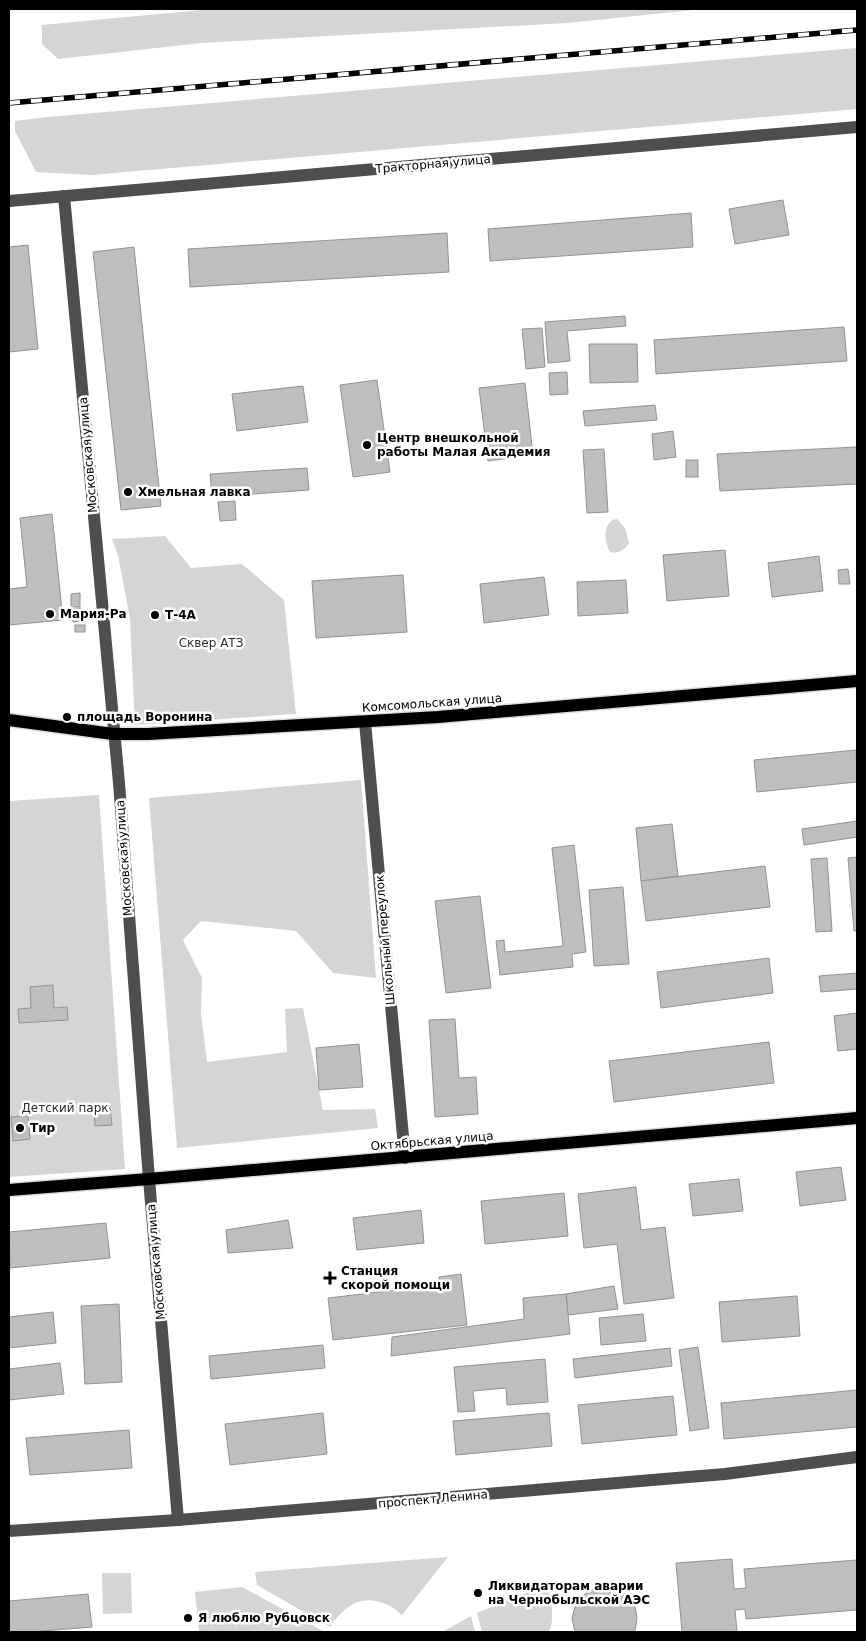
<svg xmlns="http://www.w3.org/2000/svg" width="866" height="1641" font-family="'DejaVu Sans',sans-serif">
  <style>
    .green { fill: #d5d5d5 }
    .building { fill: #bebebe; stroke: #929292 }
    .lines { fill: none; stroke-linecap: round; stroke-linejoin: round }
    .major-casing { stroke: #dbdbdb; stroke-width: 15 }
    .minor { stroke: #4e4e4e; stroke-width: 12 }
    .major { stroke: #000; stroke-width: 12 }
    .rail-casing { stroke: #000; stroke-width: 5.5 }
    .rail { stroke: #fff; stroke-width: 4; stroke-dasharray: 11; stroke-linecap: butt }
    .poi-dot { fill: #000; stroke: #fff; stroke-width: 2 }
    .labels { text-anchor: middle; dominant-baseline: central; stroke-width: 5; stroke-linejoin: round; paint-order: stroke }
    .street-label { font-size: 12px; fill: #000; stroke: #fff }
    .poi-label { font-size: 12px; font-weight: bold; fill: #000; stroke: #fff; text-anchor: start }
    .park-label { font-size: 12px; fill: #2c2c2c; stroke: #fff }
  </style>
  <rect width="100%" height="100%" fill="#fff"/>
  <g class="green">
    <path d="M212,9H704L567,23L201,43L58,59L42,44V25Z"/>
    <path d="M857,48V109L91,175L36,172L15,131V121L47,117Z"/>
    <path d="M617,519L625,528L629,543C625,550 618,554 610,552C604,542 602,521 617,519Z"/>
    <path d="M165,536L191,568L242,564L284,600L296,714L135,725L130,619L118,555L112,539Z"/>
    <path d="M361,780L376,978L333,973L296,931L201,921L183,940L202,978L201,1013L207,1062L287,1052L285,1009L303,1008L323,1110L375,1109L378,1128L177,1148L149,798Z"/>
    <path d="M99,795L125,1169L9,1177V801Z"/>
    <path d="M448,1557L402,1615C397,1611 392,1606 386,1604C361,1593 343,1607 330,1627L257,1585L255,1572Z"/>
    <path d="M102,1573H131L132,1613L103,1614Z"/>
    <path d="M548,1584C550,1600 556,1616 549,1632H482L477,1613Z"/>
    <path d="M242,1587L325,1632H199L195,1592Z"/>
    <path d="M471,1616L475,1632H442Z"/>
  </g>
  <g class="building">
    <path d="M783,200L789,235L735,244L729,209Z"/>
    <path d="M691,213L693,247L490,261L488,229Z"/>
    <path d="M447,233L449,272L190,287L188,249Z"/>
    <path d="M28,245L38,349L9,352V247Z"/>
    <path d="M134,247L161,506L121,510L93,252Z"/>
    <path d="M625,316L626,326L567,331L570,361L548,363L545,322Z"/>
    <path d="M844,327L847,361L656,374L654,340Z"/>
    <path d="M542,328L545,367L526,369L522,329Z"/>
    <path d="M589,344H637L638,382L590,383Z"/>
    <path d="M567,372L568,394L550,395L549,373Z"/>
    <path d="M377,380L390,472L353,477L340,385Z"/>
    <path d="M525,383L533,455L488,461L479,388Z"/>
    <path d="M303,386L308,422L237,431L232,394Z"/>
    <path d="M655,405L657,420L585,426L583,411Z"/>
    <path d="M673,431L676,457L654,460L652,434Z"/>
    <path d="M857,447V484L720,491L717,454Z"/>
    <path d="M604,449L608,512L587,513L583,450Z"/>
    <rect x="686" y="460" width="12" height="17"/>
    <path d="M307,468L309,490L212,497L210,474Z"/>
    <path d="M235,501L236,520L220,521L218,502Z"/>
    <path d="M52,514L63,620L9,625V589L27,587L20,518Z"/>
    <path d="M725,550L729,596L667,601L663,555Z"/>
    <path d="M819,556L823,591L772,597L768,563Z"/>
    <path d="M848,569L850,584H839L838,570Z"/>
    <path d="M403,575L407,632L316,638L312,581Z"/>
    <path d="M544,577L549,615L484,623L480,584Z"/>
    <path d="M626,580L628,613L578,616L577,582Z"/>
    <path d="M80,593V607H71V594Z"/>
    <path d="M81,608L82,621L73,622L72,609Z"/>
    <rect x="75" y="625" width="10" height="7"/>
    <path d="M856,750L857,782L757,792L754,760Z"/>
    <path d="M857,821V837L804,845L802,829Z"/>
    <path d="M672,824L678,876L641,881L636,828Z"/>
    <path d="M574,845L586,952L572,954L573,967L500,975L496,941L504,940L505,952L563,946L552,848Z"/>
    <path d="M857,857V931H854L848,858Z"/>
    <path d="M827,858L832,931L816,932L811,859Z"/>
    <path d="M765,866L770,907L646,921L641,881Z"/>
    <path d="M623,887L629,964L594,966L589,890Z"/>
    <path d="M480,896L491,988L446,993L435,901Z"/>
    <path d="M769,958L773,993L661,1008L657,972Z"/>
    <path d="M857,973V989L821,992L819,976Z"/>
    <path d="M53,985L54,1008L67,1007L68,1020L19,1023L18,1009L31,1008L30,987Z"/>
    <path d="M857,1013V1049L838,1051L834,1016Z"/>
    <path d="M455,1019L459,1078L476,1077L478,1114L435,1117L429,1020Z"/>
    <path d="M769,1042L774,1083L614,1102L609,1061Z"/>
    <path d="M359,1044L363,1087L319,1090L316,1048Z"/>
    <path d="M110,1108L112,1125L95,1126L94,1110Z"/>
    <path d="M28,1116L30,1139L13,1141L11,1117Z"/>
    <path d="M841,1167L846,1200L800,1206L796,1172Z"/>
    <path d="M739,1179L743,1211L693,1216L689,1184Z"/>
    <path d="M636,1187L641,1230L665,1227L674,1298L624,1304L617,1244L584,1248L578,1194Z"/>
    <path d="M564,1193L568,1236L485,1244L481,1201Z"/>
    <path d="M421,1210L424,1243L357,1250L353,1218Z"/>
    <path d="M288,1220L293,1248L228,1253L226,1230Z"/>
    <path d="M106,1223L110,1258L10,1268L9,1232Z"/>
    <path d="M461,1274L467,1325L333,1340L328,1298L440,1285L439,1277Z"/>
    <path d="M614,1286L618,1309L568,1315L566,1294Z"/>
    <path d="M566,1294L570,1334L391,1356L392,1337L524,1319L523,1298Z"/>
    <path d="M797,1296L800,1336L722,1342L719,1302Z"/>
    <path d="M119,1304L122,1382L85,1384L81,1306Z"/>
    <path d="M53,1312L56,1343L9,1348V1317Z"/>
    <path d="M643,1314L646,1341L601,1345L599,1318Z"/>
    <path d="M323,1345L325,1368L211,1379L209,1356Z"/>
    <path d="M698,1347L709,1428L690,1431L679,1350Z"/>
    <path d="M670,1348L672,1366L575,1378L573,1359Z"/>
    <path d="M545,1359L548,1402L507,1405L506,1388L473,1391L475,1411L458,1412L454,1367Z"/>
    <path d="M60,1363L64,1394L9,1400V1369Z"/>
    <path d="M857,1390V1427L724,1439L721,1403Z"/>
    <path d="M673,1396L677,1435L582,1444L578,1405Z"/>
    <path d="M323,1413L327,1454L230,1465L225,1424Z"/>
    <path d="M549,1413L552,1446L456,1455L453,1421Z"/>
    <path d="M129,1430L132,1468L30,1475L26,1438Z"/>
    <path d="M732,1559L734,1589L746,1588L744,1569L857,1560V1610L746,1619L745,1609L735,1610L737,1632H682L676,1563Z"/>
    <path d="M600,1587H611L621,1591L629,1598L635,1607L637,1617L635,1632H575L572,1618L575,1607L580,1598L589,1591Z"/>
    <path d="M88,1594L92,1627L30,1632H9V1601Z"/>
  </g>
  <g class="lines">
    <defs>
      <g id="major">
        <path d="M9,720L113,734H148L438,717L857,681"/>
        <path d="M9,1190L149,1179L857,1118"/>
      </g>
    </defs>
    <use href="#major" class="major-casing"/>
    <g class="minor">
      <path d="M64,196L119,783L149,1179L178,1520"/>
      <path d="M9,201L857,127"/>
      <path d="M365,722L405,1158"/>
      <path d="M9,1531L178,1520L664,1479L725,1474L857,1457"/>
    </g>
    <use href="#major" class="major"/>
    <defs>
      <path id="rail" d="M9,103L857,30"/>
    </defs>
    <use href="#rail" class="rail-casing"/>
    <use href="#rail" class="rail"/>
  </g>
  <g class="poi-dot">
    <circle cx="367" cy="445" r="5"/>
    <circle cx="128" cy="492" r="5"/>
    <circle cx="50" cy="614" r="5"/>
    <circle cx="155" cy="615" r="5"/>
    <circle cx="67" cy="717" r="5"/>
    <circle cx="20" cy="1128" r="5"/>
    <path d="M327.5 1270.5h5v5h5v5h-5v5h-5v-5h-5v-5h5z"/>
    <circle cx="478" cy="1593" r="5"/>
    <circle cx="188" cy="1618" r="5"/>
  </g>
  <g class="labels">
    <g class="street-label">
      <text transform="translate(433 164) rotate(-5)">Тракторная улица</text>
      <text transform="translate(88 455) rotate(-95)">Московская улица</text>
      <text transform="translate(432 703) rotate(-4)">Комсомольская улица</text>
      <text transform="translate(124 858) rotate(-94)">Московская улица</text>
      <text transform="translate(385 940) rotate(-95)">Школьный переулок</text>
      <text transform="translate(432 1141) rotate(-5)">Октябрьская улица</text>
      <text transform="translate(156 1262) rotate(-95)">Московская улица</text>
      <text transform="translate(433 1499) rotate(-5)">проспект Ленина</text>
    </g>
    <g class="poi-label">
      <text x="377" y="438">Центр внешкольной<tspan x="377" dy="14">работы Малая Академия</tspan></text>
      <text x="138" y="492">Хмельная лавка</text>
      <text x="60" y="614">Мария-Ра</text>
      <text x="165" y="615">Т-4А</text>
      <text x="77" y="717">площадь Воронина</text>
      <text x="30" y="1128">Тир</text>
      <text x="341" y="1271">Станция<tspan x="341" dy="14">скорой помощи</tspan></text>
      <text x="488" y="1586">Ликвидаторам аварии<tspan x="488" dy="14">на Чернобыльской АЭС</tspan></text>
      <text x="198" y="1618">Я люблю Рубцовск</text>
    </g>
    <g class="park-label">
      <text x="211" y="643">Сквер АТЗ</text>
      <text x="65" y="1108">Детский парк</text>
    </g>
  </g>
  <rect width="866" height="1641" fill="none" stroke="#000000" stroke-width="20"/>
</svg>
